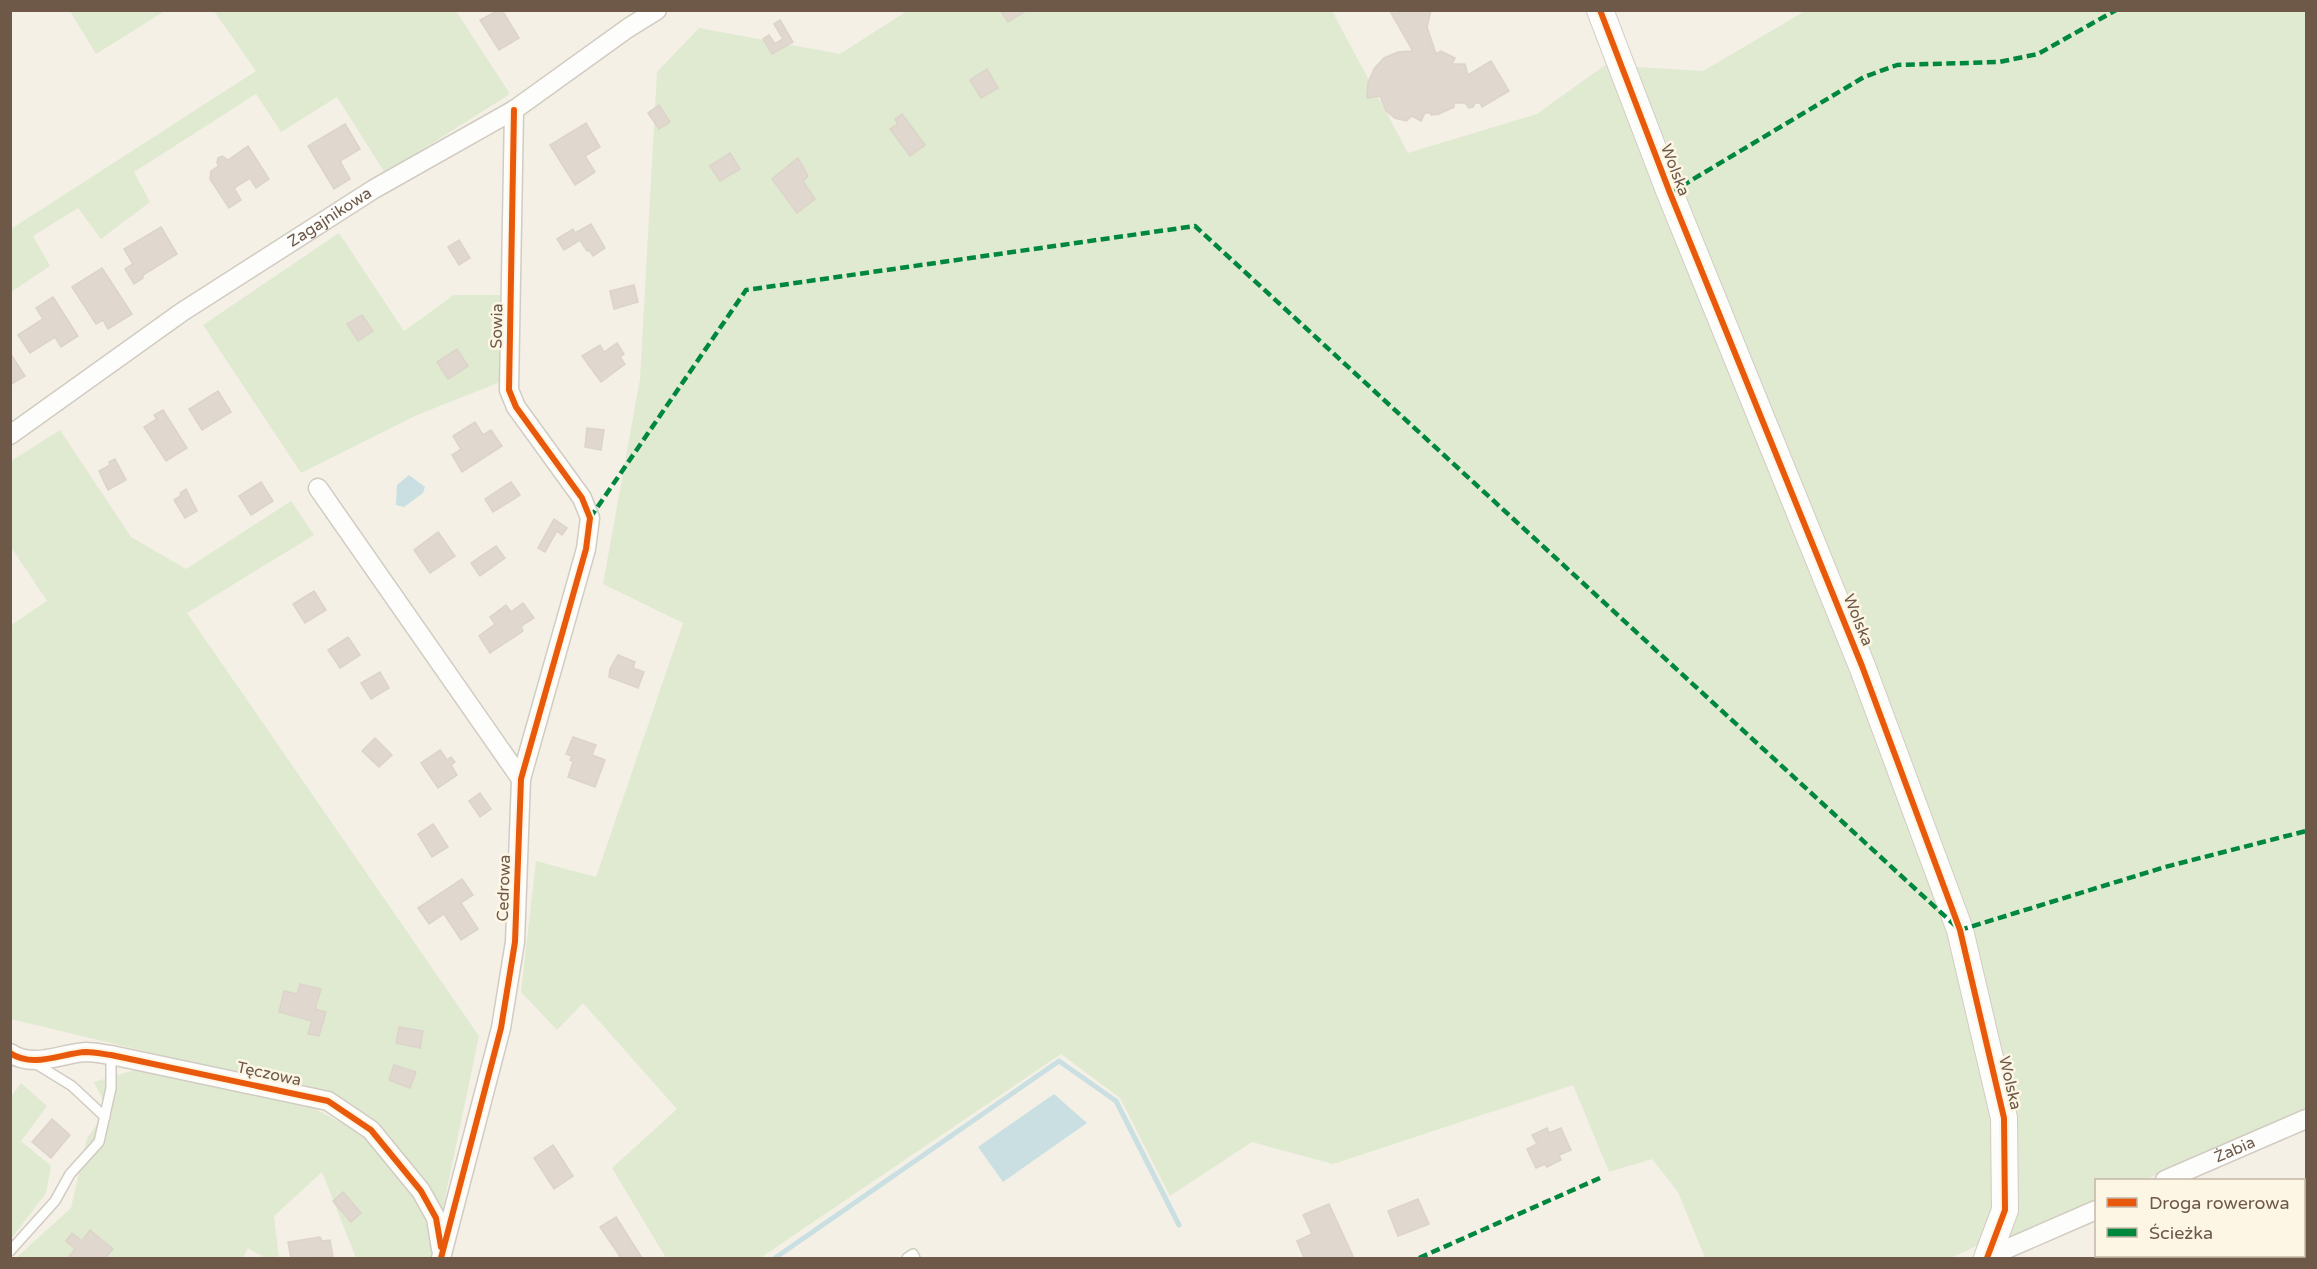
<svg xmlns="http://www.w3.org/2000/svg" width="2317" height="1269" font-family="'Varela Round',sans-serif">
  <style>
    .green { fill: #dfead1 }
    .water { fill: #c9dfe2 }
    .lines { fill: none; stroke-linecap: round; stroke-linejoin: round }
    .stream { stroke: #c9dfe2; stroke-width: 5 }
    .building { fill: #e0d8ce; stroke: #dcd3c9; stroke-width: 1.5 }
    .lane-casing { stroke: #d2cbc2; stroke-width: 12 }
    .street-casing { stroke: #d2cbc2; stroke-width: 21 }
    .secondary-casing { stroke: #d3ccc2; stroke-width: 28 }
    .lane { stroke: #fdfdfb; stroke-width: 9 }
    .street { stroke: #fdfdfb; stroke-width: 18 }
    .secondary { stroke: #fdfdfb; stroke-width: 26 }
    .quiet { stroke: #00873e; stroke-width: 4.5; stroke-dasharray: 9 4.5; stroke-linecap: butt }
    .cycleway-casing { stroke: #fdf6e5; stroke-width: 10 }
    .cycleway { stroke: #e8590c; stroke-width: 6 }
    .labels { text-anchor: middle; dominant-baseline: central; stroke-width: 5; stroke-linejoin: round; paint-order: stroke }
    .street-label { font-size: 16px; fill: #6e5949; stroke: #fdf6e5 }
  </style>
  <rect width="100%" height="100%" fill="#f4f0e6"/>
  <g class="green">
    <path d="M70,11H165L96,54Z"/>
    <path d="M214,11H456L510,94L385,173L337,97L281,132L256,94L134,172L150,202L101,239L78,208L33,236L50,266L11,292V229L256,71Z"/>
    <path d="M907,11H1332L1408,153L1537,114L1605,65L1703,71L1805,11H2306V1111L2144,1180H2096V1201L2031,1229L1979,1245L1950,1258H1705L1678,1192L1652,1159L1609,1172L1573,1085L1333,1164L1252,1142L1170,1196L1120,1098L1061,1054L760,1258H666L612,1168L677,1109L583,1003L557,1030L521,992L536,861L596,877L683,623L603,584L640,379L657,72L699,28L840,54Z"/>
    <path d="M339,233L404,331L454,295H500L503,381L417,415L301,473L203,325Z"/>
    <path d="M60,430L131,537L186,569L291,501L314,535L187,613L479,1036L442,1212L369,1116L335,1097L11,1019L10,626L47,601L11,547V461Z"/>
    <path d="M142,1068L311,1107L385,1145L433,1221L431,1258H356L322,1172L274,1216L279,1258H265L248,1248L243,1258H16L71,1208L87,1138L108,1110L94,1082Z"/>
    <path d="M21,1083L47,1106L21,1141L51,1166L46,1193L11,1239V1097Z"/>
  </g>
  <g class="water">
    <path d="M409,475L425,487L423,493L404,507L396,505L397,485Z"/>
    <path d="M1054,1094L1087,1123L1003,1182L978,1147Z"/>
  </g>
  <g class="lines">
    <path class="stream" d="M775,1258L1059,1061L1116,1101L1179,1225"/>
  </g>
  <g class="building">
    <path d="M499,10H502L519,38L499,50L480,20Z"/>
    <path d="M1000,10H1025V11L1008,22Z"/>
    <path d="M1400,10H1431L1427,27L1436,54L1441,51L1455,58L1452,64H1465L1468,75L1491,61L1509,91L1482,107L1480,103H1475L1473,107L1469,108L1465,103H1454V107L1439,114L1431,115V113H1425L1421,121L1412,116L1406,121L1395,118L1386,111L1380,96L1367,98L1368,83L1374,69L1384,58L1398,52L1413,51L1391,13H1399Z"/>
    <path d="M780,20L793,42L772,54L763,39L769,35L775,44L783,39L774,24Z"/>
    <path d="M987,69L998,88L981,98L970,80Z"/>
    <path d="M659,105L670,122L659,129L648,113Z"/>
    <path d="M902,114L925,145L910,156L890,129L898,124L895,119Z"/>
    <path d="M586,123L600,147L585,156L595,172L575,185L550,145Z"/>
    <path d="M345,124L360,149L340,161L350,179L334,189L308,146Z"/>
    <path d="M248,146L269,179L256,188L250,178L234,188L241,200L229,208L210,179L211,171L219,166L217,163L218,158L222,156L228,160Z"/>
    <path d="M730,153L740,169L720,181L710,166Z"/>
    <path d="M798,158L808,176L803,181L815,199L797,213L772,179Z"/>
    <path d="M591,224L605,248L593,256L589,250L587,251L580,240L564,250L557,239L573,229L575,233Z"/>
    <path d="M161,227L177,254L143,275V278L134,284L125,269L133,264L124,249Z"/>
    <path d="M459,240L470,258L459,265L448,247Z"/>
    <path d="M102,268L132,314L108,329L103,320L96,324L72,287Z"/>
    <path d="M634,285L638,302L614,309L610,291Z"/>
    <path d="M53,297L78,336L61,347L55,337L30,353L18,335L43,319L36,308Z"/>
    <path d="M362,315L373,331L358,341L347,324Z"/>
    <path d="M617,343L624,354L620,357L625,364L601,382L582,356L600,345L604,352Z"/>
    <path d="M457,349L468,366L448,379L437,362Z"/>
    <path d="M10,353L25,376L10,385Z"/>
    <path d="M218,391L231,412L202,430L189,409Z"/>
    <path d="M163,410L187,448L166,461L144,427L157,419L154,415Z"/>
    <path d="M475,422L483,435L491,430L502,446L462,472L452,455L461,449L453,436Z"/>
    <path d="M587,428L604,430L601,450L585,447Z"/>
    <path d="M115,459L126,480L108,490L99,471L110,465L109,462Z"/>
    <path d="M261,482L273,501L251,515L239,496Z"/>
    <path d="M511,482L520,495L493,512L485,499Z"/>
    <path d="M186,489L197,511L185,518L174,500L182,495L180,493Z"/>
    <path d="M554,519L567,528L562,535L557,531L545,552L538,548Z"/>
    <path d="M438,532L455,556L430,573L414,550Z"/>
    <path d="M496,546L505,558L480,576L471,563Z"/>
    <path d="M314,591L326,610L305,623L293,604Z"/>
    <path d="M523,603L534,618L521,626L523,631L490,653L479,636L495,624L490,617L506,605L511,612Z"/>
    <path d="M348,637L360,655L340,668L328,650Z"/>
    <path d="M618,655L635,662L633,668L644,672L638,688L609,677L610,669Z"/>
    <path d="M380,672L389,688L371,699L361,683Z"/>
    <path d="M573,737L596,745L592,755L605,760L595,787L568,777L573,762L570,760L572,756L566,754Z"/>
    <path d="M375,738L392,755L379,767L362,751Z"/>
    <path d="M440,750L447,760L451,757L455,762L451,765L457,775L438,788L421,763Z"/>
    <path d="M480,793L491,809L480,817L469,801Z"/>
    <path d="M433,824L448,847L432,857L418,834Z"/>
    <path d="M462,879L473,895L461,903L478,929L461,940L444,914L429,924L418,908Z"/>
    <path d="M300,984L321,989L315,1009L326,1012L319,1036L308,1034L312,1021L279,1012L284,991L297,994Z"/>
    <path d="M399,1027L423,1031L420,1048L396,1043Z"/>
    <path d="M394,1065L416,1072L410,1088L389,1080Z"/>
    <path d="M52,1119L70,1135L51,1158L32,1142Z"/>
    <path d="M1547,1128L1549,1133L1561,1128L1571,1150L1559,1155L1561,1160L1547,1167L1545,1164L1536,1168L1527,1149L1537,1144L1532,1135Z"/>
    <path d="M553,1145L573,1176L554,1189L534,1158Z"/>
    <path d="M343,1192L361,1213L351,1222L333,1201Z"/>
    <path d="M1418,1199L1429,1224L1398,1236L1388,1211Z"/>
    <path d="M1329,1204L1353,1256L1348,1258H1304L1297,1241L1312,1234L1303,1215Z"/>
    <path d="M616,1217L642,1258H621L600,1227Z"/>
    <path d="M90,1230L113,1249L105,1258H68L75,1249L66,1241L72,1233L82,1241Z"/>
    <path d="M320,1237L322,1241L330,1240L333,1257L291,1258L288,1242Z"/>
    <path d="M2210,1256H2235L2237,1258H2212Z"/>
  </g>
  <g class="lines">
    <defs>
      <g id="lane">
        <path d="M33,1062L72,1086L105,1117"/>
        <path d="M10,1251L55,1201L70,1174L99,1142L111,1088V1055"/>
        <path d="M907,1258L913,1254L915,1258"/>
      </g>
      <g id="street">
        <path id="s1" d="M10,435L182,312L374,189L514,110L628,28L657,10"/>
        <path d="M318,488L521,779"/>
        <path d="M10,1053C34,1069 62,1053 86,1052C94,1052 103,1054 111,1055L328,1101L371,1130L421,1191L436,1218L441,1249"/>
        <path id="s2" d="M2165,1180L2306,1119"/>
        <path d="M1988,1257L2096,1210"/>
        <path d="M441,1258L501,1028L515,942L521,779L586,549L590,518L582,498L516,407L509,390L514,110"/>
      </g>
      <path id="secondary" d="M1600,10L1670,193L1862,666L1960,930L2004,1118L2005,1210L1987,1258"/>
    </defs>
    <use href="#lane" class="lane-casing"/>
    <use href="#street" class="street-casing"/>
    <use href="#secondary" class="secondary-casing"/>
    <use href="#lane" class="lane"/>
    <use href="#street" class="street"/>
    <use href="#secondary" class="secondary"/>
    <g class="quiet">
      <path d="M1670,193L1864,77L1897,65L1999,62L2038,54L2116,10"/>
      <path d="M590,518L746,290L1195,226L1960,930L2165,867L2306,831"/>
      <path d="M1419,1258L1600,1178"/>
    </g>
    <defs>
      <g id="cycleway">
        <path d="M1600,10L1670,193L1862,666L1960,930L2004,1118L2005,1210L1987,1258"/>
        <path d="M10,1053C34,1069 62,1053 86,1052C94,1052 103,1054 111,1055L328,1101L371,1130L421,1191L436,1218L441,1247"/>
        <path d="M441,1258L501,1028L515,942L521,779L586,549L590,518L582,498L516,407L509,390L514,110"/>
      </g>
    </defs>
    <use href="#cycleway" class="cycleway-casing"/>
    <use href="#cycleway" class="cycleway"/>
  </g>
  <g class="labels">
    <g class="street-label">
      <text transform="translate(1675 170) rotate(69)">Wolska</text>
      <text stroke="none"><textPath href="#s1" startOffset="387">Zagajnikowa</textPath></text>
      <text transform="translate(497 326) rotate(-89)">Sowia</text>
      <text transform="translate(1858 620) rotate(68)">Wolska</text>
      <text transform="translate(504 888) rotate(-88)">Cedrowa</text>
      <text transform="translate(269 1074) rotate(12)">Tęczowa</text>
      <text transform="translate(2010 1083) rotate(77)">Wolska</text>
      <text stroke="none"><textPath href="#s2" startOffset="76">Żabia</textPath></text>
    </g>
  </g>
  <rect width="2317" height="1269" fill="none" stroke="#6e5949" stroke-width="24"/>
  <rect x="2095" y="1179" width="210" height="78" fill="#fdf6e5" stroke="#c4b7a7" stroke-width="1.5"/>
  <rect x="2107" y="1198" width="30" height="9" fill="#e8590c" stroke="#c4b7a7" stroke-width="1.5"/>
  <text x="2149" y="1209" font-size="18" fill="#6e5949">Droga rowerowa</text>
  <rect x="2107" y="1228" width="30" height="9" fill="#00873e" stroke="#c4b7a7" stroke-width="1.5"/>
  <text x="2149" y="1239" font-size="18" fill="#6e5949">Ścieżka</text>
</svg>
